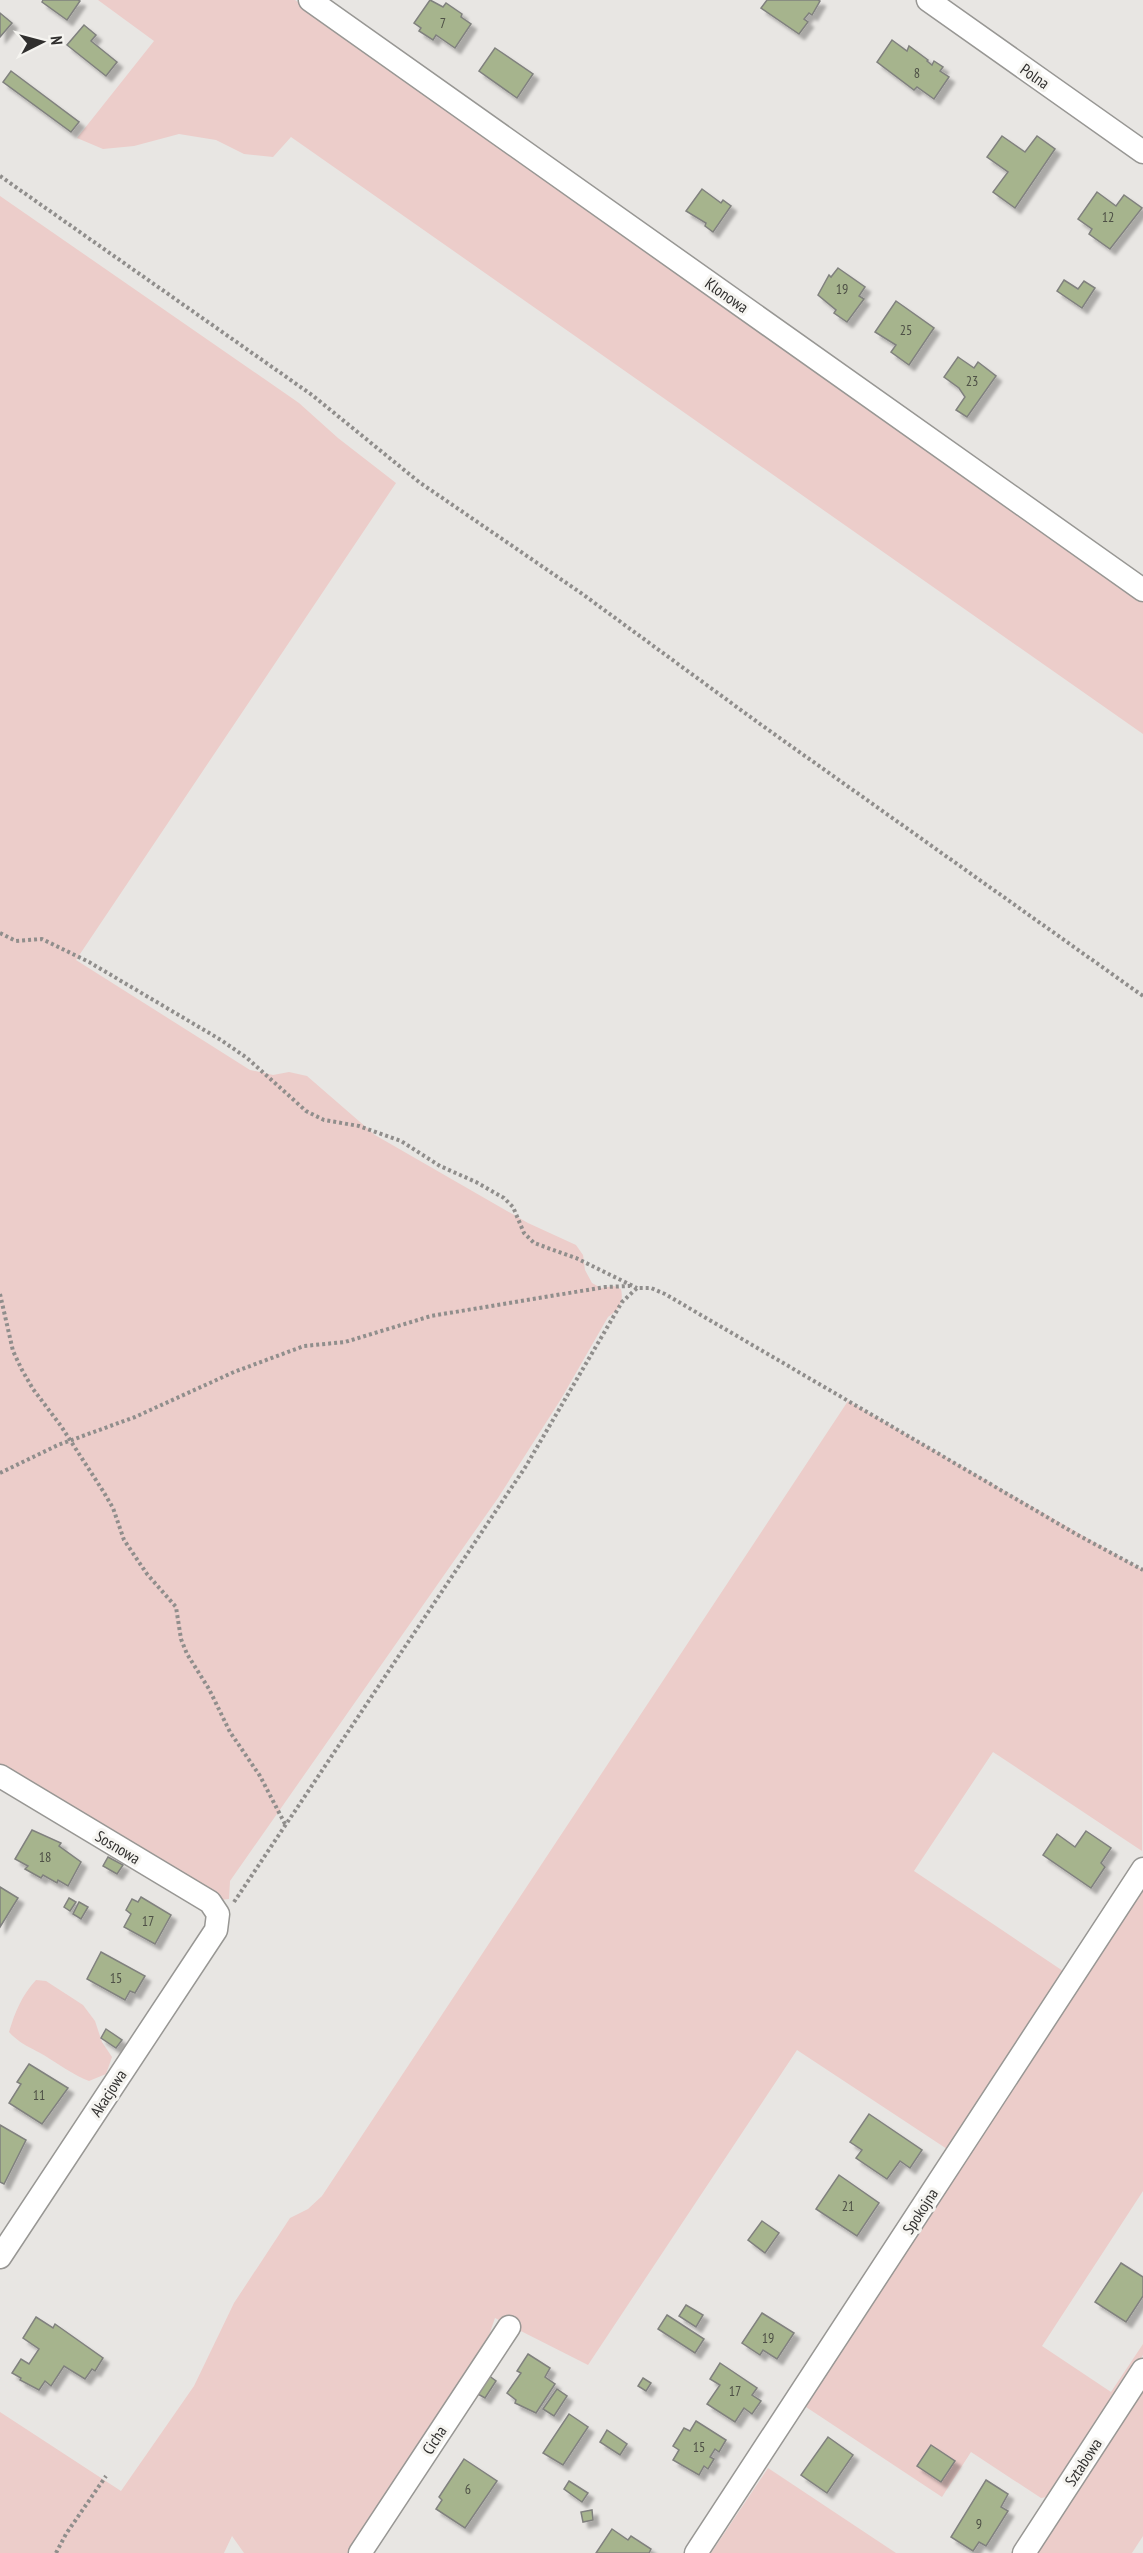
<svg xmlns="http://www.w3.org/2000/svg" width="1143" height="2553" font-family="'PT Sans Narrow',sans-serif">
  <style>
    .green { fill: #eccdca }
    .building { fill: #a6b48d; stroke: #80817e; stroke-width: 1.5; filter: url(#shadow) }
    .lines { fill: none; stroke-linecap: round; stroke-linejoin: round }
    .minor-casing { stroke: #989794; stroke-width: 25 }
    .path { stroke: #908e8c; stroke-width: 4; stroke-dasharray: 3 3; stroke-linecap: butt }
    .minor { stroke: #fff; stroke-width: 22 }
    .labels { text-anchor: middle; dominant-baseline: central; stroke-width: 6; stroke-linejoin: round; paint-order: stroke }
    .number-label { font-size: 14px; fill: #4e5046 }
    .street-label { font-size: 16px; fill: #302f2e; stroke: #f5f4f0 }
  </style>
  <defs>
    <filter id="shadow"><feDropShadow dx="5.5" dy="5.5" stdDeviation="1.5" flood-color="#0004"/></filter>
  </defs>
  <rect width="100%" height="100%" fill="#e8e6e3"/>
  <g class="green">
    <path d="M98,0H295L1143,598V734L291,137L273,157L244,154L216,140L179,134L134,146L103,149L77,138L154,41Z"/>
    <path d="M0,196L299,403L338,438L396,483L76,960L250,1070L273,1075L289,1072L307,1076L375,1135L528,1223L576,1245L583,1255L585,1270L592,1283L601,1288L614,1286L621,1289C624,1302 619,1309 608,1317L561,1399L498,1498L230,1881L229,1899L220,1900L0,1770Z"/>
    <path d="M848,1401L1143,1570L1142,1851L993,1752L914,1871L1063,1971L947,2149L797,2050L588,2365L495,2318L486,2344L347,2553H244L232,2536L224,2553H0V2412L121,2491L194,2386L234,2303L290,2218L308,2209L322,2196Z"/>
    <path d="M1143,1883V2191L1042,2346L1111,2392L1143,2344V2355L1053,2496L1041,2498L971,2452L942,2497L806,2407L939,2197L1122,1921Z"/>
    <path d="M36,1980L46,1981L83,2005L95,2021L102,2042L112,2057L106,2074L89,2081C74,2075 63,2067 50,2059C34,2048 23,2047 9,2032C15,2012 22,1995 36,1980Z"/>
    <path d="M1143,2380V2536L1132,2553H1033Z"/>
    <path d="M768,2468L896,2553H711Z"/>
  </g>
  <g class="building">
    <path d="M43,0H78L80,1L67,20L42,2Z"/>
    <path d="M430,0L443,7L446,3L462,14L461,17L471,24L455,48L436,35L433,40L419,31L421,28L414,23Z"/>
    <path d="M767,0H818L820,1L812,15L809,13L804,19L808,22L799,34L761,8Z"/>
    <path d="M0,13L12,23L0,37Z"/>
    <path d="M84,25L96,35L91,41L117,62L106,76L67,45Z"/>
    <path d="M892,40L907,51L909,46L928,60L927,61L932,65L934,61L943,67L940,71L949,77L934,99L917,87L914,90L877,62Z"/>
    <path d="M495,48L533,74L517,98L479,71Z"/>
    <path d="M11,71L79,122L71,132L3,82Z"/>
    <path d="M1002,136L1025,152L1037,136L1055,149L1015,208L993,192L1008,172L987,157Z"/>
    <path d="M702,189L721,203L723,200L731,206L713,232L705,226L706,223L686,211Z"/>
    <path d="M1097,192L1116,206L1124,195L1142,208L1110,249L1089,234L1092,229L1078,219Z"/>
    <path d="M838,268L865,287L859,296L864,299L847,322L834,313L836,310L818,295L829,275L831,277Z"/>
    <path d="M1064,280L1078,289L1084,281L1095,288L1082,308L1057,291Z"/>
    <path d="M896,301L934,328L909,365L891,352L896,345L875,332Z"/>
    <path d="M958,357L974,368L978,362L996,376L967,417L956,410L965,397L959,388L944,377Z"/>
    <path d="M32,1830L61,1843L59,1846L81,1862L68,1886L58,1880L57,1883L43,1875L41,1878L25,1869L28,1866L15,1859Z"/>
    <path d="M1086,1831L1111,1848L1101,1863L1105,1867L1091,1888L1043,1855L1057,1834L1075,1847Z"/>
    <path d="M108,1857L123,1865L117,1874L103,1866Z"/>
    <path d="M0,1887L18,1898L0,1927Z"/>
    <path d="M141,1897L171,1915L155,1944L124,1927L131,1914L126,1910L132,1899L138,1902Z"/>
    <path d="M69,1898L76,1902L70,1911L64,1907Z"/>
    <path d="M79,1902L88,1907L81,1919L73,1914Z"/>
    <path d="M101,1952L145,1976L135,1993L130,1991L125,2000L87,1979Z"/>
    <path d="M106,2029L122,2040L116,2048L101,2038Z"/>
    <path d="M29,2064L68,2088L42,2124L9,2103L21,2084L17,2082Z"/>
    <path d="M869,2114L922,2150L910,2168L900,2161L887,2179L856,2158L862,2150L850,2142Z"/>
    <path d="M0,2125L26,2140L4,2184L0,2182Z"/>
    <path d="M839,2175L879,2203L857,2236L816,2209Z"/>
    <path d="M762,2221L779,2233L765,2253L748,2240Z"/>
    <path d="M1121,2263L1143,2277V2296L1126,2322L1095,2302Z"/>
    <path d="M686,2305L703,2315L696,2327L679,2316Z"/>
    <path d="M762,2313L794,2333L777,2359L763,2350L760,2355L742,2343Z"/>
    <path d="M667,2315L704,2339L695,2353L658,2329Z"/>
    <path d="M36,2317L53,2328L55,2324L103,2358L95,2371L92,2369L85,2379L64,2366L51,2386L45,2381L39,2390L20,2380L21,2378L12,2373L21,2359L29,2364L39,2349L23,2338Z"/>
    <path d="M528,2354L550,2368L545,2377L555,2384L536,2413L515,2403L516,2400L507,2393L521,2373L517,2371Z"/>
    <path d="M720,2363L757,2388L752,2395L761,2401L752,2414L744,2408L735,2422L707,2404L720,2385L710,2379Z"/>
    <path d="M488,2375L496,2381L485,2398L476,2393Z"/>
    <path d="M643,2378L651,2383L646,2391L638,2386Z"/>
    <path d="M557,2389L567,2396L554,2416L543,2409Z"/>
    <path d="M569,2414L588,2427L563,2465L543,2453Z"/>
    <path d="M696,2421L726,2440L719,2452L715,2449L710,2457L714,2459L708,2469L704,2466L699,2475L673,2460L679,2450L673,2446L684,2428L690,2431Z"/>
    <path d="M607,2430L627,2444L620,2455L600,2442Z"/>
    <path d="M828,2437L853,2455L827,2493L801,2475Z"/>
    <path d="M931,2445L955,2461L941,2482L917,2466Z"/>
    <path d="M464,2459L497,2481L465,2528L436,2509L442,2500L439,2497Z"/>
    <path d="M986,2480L1008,2494L1001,2507L1008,2511L986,2546L979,2542L973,2551L951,2537Z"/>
    <path d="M569,2481L588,2493L582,2502L564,2489Z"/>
    <path d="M592,2510L593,2520L583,2522L581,2512Z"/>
    <path d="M612,2529L628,2540L631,2536L651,2549L649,2553H596Z"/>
  </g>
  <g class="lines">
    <defs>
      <g id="minor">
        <path d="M310,0L1143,590"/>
        <path d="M928,0L1143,152"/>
        <path d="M0,1776L210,1902L218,1914L216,1930L0,2257"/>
        <path d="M360,2553L509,2327"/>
        <path d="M696,2553L1143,1869"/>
        <path d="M1024,2553L1143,2370"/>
      </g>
    </defs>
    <use href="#minor" class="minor-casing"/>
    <g class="path">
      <path d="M0,176L312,395L419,482L581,593L760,724L1143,996"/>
      <path d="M0,933L16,941L42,939L89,962L221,1040L247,1058L306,1111L324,1120L359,1126L401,1141L440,1166L476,1182L504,1198L513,1207L524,1233L534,1243L576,1258L637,1288"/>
      <path d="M0,1294L13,1351L22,1370L33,1389L61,1426L103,1491L113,1508L124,1540L147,1574L176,1607L181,1639L187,1654L209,1689L230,1732L260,1776L285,1824"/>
      <path d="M0,1473L58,1445L135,1417L234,1372L304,1346L345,1342L431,1316L605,1287L630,1286"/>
      <path d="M234,1902L526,1466L622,1302L637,1288H651L665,1294L1076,1534L1143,1570"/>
      <path d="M56,2553L66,2534L106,2476"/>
    </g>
    <use href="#minor" class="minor"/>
  </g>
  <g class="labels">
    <g class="number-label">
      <text x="443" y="23">7</text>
      <text x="917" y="73">8</text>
      <text x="1108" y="217">12</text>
      <text x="842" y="289">19</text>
      <text x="906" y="330">25</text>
      <text x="972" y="381">23</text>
      <text x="45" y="1857">18</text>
      <text x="148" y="1921">17</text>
      <text x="116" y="1978">15</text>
      <text x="39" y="2095">11</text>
      <text x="848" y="2206">21</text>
      <text x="768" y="2338">19</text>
      <text x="735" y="2391">17</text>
      <text x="699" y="2447">15</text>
      <text x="468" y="2489">6</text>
      <text x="979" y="2524">9</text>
    </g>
    <g class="street-label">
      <text transform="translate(1035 76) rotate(35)">Polna</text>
      <text transform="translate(727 295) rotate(35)">Klonowa</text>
      <text transform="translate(118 1847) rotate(31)">Sosnowa</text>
      <text transform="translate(108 2093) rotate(-57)">Akacjowa</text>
      <text transform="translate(920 2211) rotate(-57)">Spokojna</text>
      <text transform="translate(434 2440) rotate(-57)">Cicha</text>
      <text transform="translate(1083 2462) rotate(-57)">Sztabowa</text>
    </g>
  </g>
  <g transform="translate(42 42) rotate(84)" stroke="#f5f4f0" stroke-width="4.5" paint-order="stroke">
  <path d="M0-4.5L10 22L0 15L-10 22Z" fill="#302f2e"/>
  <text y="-9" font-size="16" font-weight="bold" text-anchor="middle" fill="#302f2e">N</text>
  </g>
</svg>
